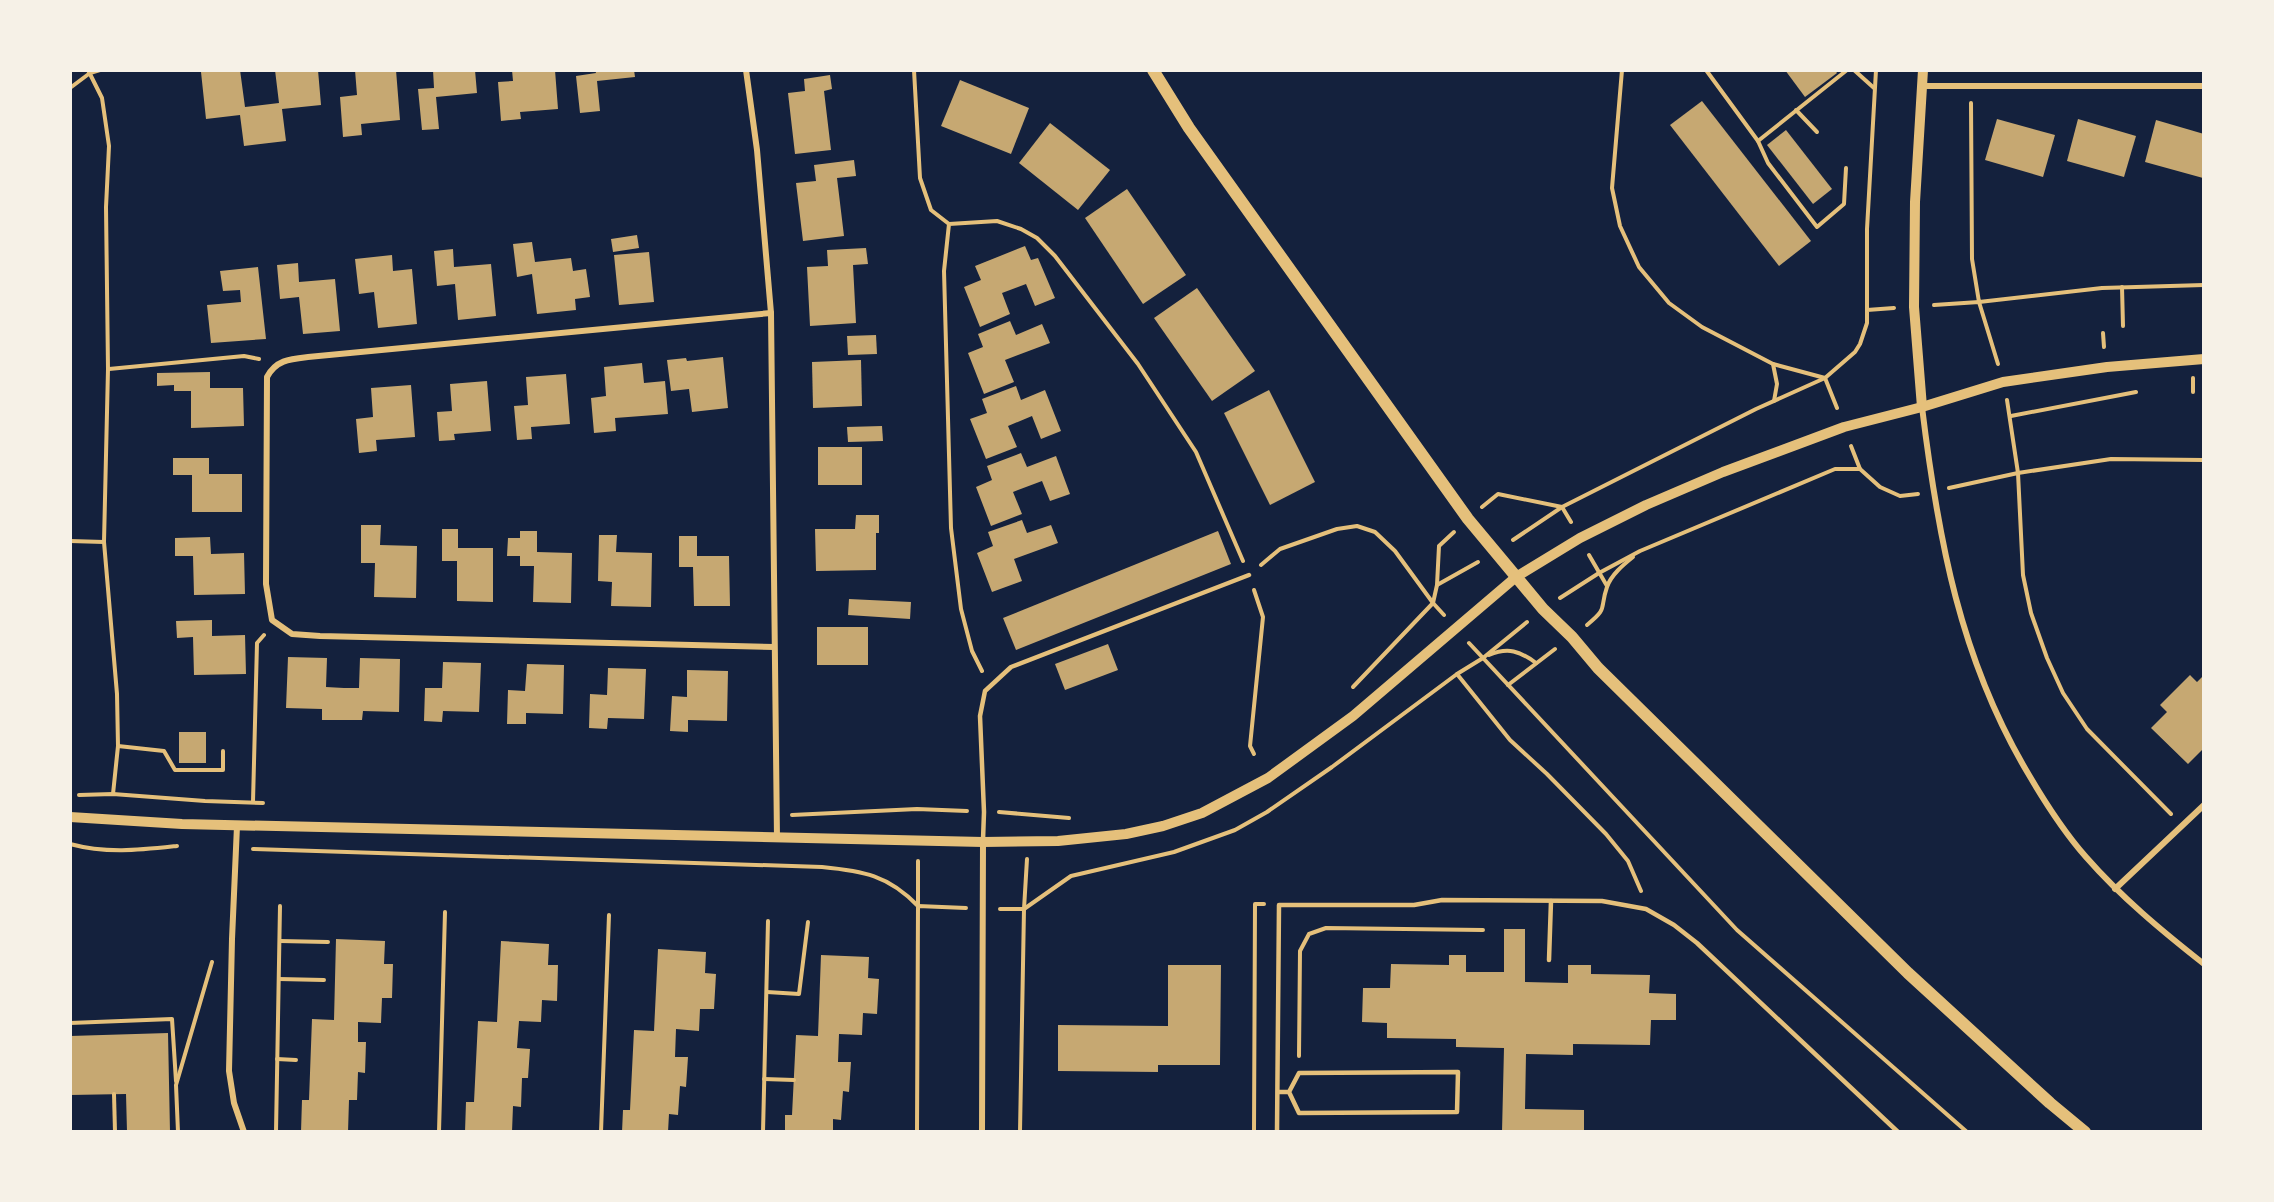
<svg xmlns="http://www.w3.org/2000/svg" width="2274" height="1202" font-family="Manrope,sans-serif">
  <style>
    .building { fill: #c6a872 }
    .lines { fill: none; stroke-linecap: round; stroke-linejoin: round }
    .path { stroke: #e5c07b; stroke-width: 4 }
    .service { stroke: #e5c07b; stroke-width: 4.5 }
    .minor { stroke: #e5c07b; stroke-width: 6 }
    .tertiary { stroke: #e5c07b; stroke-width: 10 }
    .secondary { stroke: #e5c07b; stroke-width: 12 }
  </style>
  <rect width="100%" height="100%" fill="#14213d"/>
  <g class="building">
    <path d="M210,70H240L245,107L279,103L275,70H318L321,105L282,109L286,141L244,146L240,115L206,119L201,72Z"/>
    <path d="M355,70H396L400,120L361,124L362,135L343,137L340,97L357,95Z"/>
    <path d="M433,70H475L477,93L436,97L439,129L422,130L418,89L434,88Z"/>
    <path d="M512,70H555L558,109L520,112L521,119L501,121L498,82L513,81Z"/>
    <path d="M595,70H634L635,77L597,81L600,111L580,113L576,76L596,73Z"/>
    <path d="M1785,70H1835L1837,73L1805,97Z"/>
    <path d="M830,75L832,89L824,91L831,150L795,154L788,93L805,91L804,79Z"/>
    <path d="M960,80L1029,108L1011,154L941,126Z"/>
    <path d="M1702,101L1811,241L1779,266L1670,125Z"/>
    <path d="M1997,119L2055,135L2043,177L1985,160Z"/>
    <path d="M2078,119L2136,136L2124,177L2067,161Z"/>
    <path d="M2156,120L2204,134L2203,178L2145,162Z"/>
    <path d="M1050,123L1110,170L1078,210L1019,163Z"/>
    <path d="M1786,130L1832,189L1813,204L1767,145Z"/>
    <path d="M854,160L856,176L837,178L844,236L803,241L796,183L816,181L814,165Z"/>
    <path d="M1127,189L1186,275L1143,304L1085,218Z"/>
    <path d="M637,235L639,248L613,252L611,239Z"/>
    <path d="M532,242L535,262L571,258L573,271L586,269L590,297L575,299L576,310L537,314L532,274L517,277L513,244Z"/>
    <path d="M1025,246L1031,260L1038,258L1055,298L1035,306L1026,284L1002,293L1010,314L980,327L964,287L981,280L975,266Z"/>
    <path d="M866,248L868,264L853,265L856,323L810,326L807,267L828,266L827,250Z"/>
    <path d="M453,249L454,267L491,264L496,316L458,320L455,284L437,286L434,251Z"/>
    <path d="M649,252L654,302L619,305L614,255Z"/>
    <path d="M392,255L393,271L412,269L417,324L378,328L374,292L359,294L355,259Z"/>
    <path d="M298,263L299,282L335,279L340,331L303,334L299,297L280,299L277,265Z"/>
    <path d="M258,267L266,339L211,343L207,305L241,302L240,290L223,291L220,271Z"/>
    <path d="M1197,288L1255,371L1212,401L1154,318Z"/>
    <path d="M1010,321L1016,335L1042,324L1050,343L1005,360L1014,382L984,394L968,353L983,347L978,334Z"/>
    <path d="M876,335L877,354L848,355L847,336Z"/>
    <path d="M723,357L728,408L692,412L689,389L671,391L667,360L686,358L687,361Z"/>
    <path d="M861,360L862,406L813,408L812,362Z"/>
    <path d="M642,363L644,383L665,381L668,414L615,418L616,431L594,433L591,398L606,396L604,367Z"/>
    <path d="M210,372V388H243L244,426L191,428V391H174V385L157,386V373Z"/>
    <path d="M566,374L570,424L531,427L532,439L517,440L514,406L528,405L526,377Z"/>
    <path d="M487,381L491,431L454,434L455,440L439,441L437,412L452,411L450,384Z"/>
    <path d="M411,385L415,437L376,440L377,451L359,453L356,419L373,417L371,388Z"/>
    <path d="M1016,386L1021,400L1045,390L1061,431L1041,439L1032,416L1008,426L1017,447L986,459L970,419L987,413L982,399Z"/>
    <path d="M1269,390L1315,482L1270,505L1224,413Z"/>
    <path d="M882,426L883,441L848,442L847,427Z"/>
    <rect x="818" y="447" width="44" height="38"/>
    <path d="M1021,453L1027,467L1056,456L1070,494L1050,501L1042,481L1013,492L1022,514L991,526L976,487L992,480L987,466Z"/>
    <path d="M173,458H209V474H242V512H192V475H173Z"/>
    <path d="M856,515H879V533H876V570L816,571L815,529H855Z"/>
    <path d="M1022,520L1027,533L1051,525L1058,543L1014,559L1022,581L992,592L977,553L993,546L988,532Z"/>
    <path d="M361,525H381L380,545L417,546L416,598L374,597L375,563H361Z"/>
    <path d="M442,529H458V548H493V602L457,601V561H442Z"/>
    <path d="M520,531H537V552L572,553L571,603L533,602L534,566H520V556H507L508,538H520Z"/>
    <path d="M1218,531L1231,564L1016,650L1003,618Z"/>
    <path d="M599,535H617L616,552L652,553L651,607L611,606L612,582L598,581Z"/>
    <path d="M679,536H697V556H729L730,606H694L693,567H679Z"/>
    <path d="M210,537L211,554L244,553L245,594L194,595L193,556H175V538Z"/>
    <path d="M849,599L911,602L910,619L848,615Z"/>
    <path d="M212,620V636L245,635L246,674L194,675L193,637L177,638L176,621Z"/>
    <rect x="817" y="627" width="51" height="38"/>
    <path d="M1108,644L1118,670L1065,690L1055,664Z"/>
    <path d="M288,657L327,658L326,687L344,688H359L360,658L400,659L399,712L363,711L362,720H322V709L286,708Z"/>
    <path d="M443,662L481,663L479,712L443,711L442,722L424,721L425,688H442Z"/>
    <path d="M527,664L564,665L563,714L526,713V724H507L508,690L525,691Z"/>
    <path d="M608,668L646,669L644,719L608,718L607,729L589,728L590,694L607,695Z"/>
    <path d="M687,670L728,671L727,721L688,720V732L670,731L672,696L687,697Z"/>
    <path d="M2190,675L2197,682L2204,675V748L2188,764L2151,728L2167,712L2160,705Z"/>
    <rect x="179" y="732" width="27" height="31"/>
    <path d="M1504,929H1525V982L1568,983V965H1591V974L1650,975L1649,993L1676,994V1020H1651L1650,1045L1573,1044V1055L1526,1054L1525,1109L1584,1110V1132H1502L1504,1048L1456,1047V1039L1387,1038V1023L1362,1022L1363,988H1390L1391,964L1449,965V955H1466V972H1504Z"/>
    <path d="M336,939L385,941L384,964H393L392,998H382L381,1023L358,1022V1042H366L365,1073L358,1072L357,1100H349L348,1132H301L302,1100H309L312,1019L334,1020Z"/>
    <path d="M501,941L549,944L548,965H558L557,1001L542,1000L541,1022L519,1021L517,1048L530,1049L528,1078H522L521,1107L513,1106L512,1132H465L466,1102H474L478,1021L497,1022Z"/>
    <path d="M658,949L706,952L705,973L716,974L714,1009H700L699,1031L676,1029L675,1057H688L686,1087L680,1086L678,1115L669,1114L668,1132H622L623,1110H630L634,1030L654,1031Z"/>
    <path d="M821,955L869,957L868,978L879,979L877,1014L863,1013L862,1035L839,1034L838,1062H851L849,1092L843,1091L841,1120L833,1119V1132H785V1115H792L796,1035L818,1036Z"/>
    <path d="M1168,965H1221L1220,1065H1158V1072L1058,1071V1025L1168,1026Z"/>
    <path d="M168,1033L170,1132H127L126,1094L70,1095V1036Z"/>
  </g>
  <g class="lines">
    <g class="path">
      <path d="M88,70L102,98L109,146L106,207L108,369L104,542L117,694L118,746L113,794"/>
      <path d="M914,70L920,178L931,210L949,224"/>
      <path d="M1622,70L1612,188L1620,226L1639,267L1669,303L1702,327L1773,364L1777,384L1774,401"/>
      <path d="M1706,70L1758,141L1768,163L1817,227L1844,204L1846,168"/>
      <path d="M1854,70L1874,88"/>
      <path d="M70,88L90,73L100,70"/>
      <path d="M1971,103L1972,259L1979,302L2102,288L2204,285"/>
      <path d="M1796,110L1817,132"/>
      <path d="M1758,141L1847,70"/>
      <path d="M2122,287L2123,326"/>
      <path d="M1934,305L1979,302L1998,364"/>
      <path d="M1867,310V229L1876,70"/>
      <path d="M2103,333L2104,347"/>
      <path d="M1773,364L1825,378L1837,408"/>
      <path d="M109,369L244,356L259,359"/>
      <path d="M2193,392V378"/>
      <path d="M2007,400L2018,473L2023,575L2031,613L2047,658L2063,693L2087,729L2171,814"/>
      <path d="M2011,416L2136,392"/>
      <path d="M1851,446L1860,469L1880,487L1900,496L1918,494"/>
      <path d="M1949,488L2018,473L2111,459L2204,460"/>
      <path d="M1482,507L1498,494L1562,507L1571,522"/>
      <path d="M1513,540L1562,507L1756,409L1825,378L1855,352L1860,344L1867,323V310L1894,308"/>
      <path d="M70,541L104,542"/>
      <path d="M1589,555L1607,586"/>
      <path d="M1261,565L1280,549L1337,529L1357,526L1375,532L1395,551L1433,603L1444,615"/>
      <path d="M1437,585L1478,562"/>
      <path d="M1254,590L1263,617L1250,746L1254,754"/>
      <path d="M1560,598L1599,573L1640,551L1835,469H1860"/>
      <path d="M1587,625C1609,607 1599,610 1607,587C1611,575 1623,565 1633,557"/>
      <path d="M1469,643L1737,930L1967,1132"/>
      <path d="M1489,655C1508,647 1520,651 1536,663"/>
      <path d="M982,671L972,651L961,609L951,528L944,271L949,224L997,221L1021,229L1037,238L1055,256L1138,364L1196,452L1243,561"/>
      <path d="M1457,674L1510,740L1547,774L1606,834L1628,861L1641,891"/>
      <path d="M1508,685L1555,649"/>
      <path d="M1353,687L1433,603L1437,585L1439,546L1454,532"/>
      <path d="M118,746L164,751L175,770H223V751"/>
      <path d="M79,795L113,794L205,801L263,803"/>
      <path d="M253,802L257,643L264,635"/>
      <path d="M999,812L1069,818"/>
      <path d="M792,815L917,809L967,811"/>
      <path d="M70,844C107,854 140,850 177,846"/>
      <path d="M253,849L822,867C863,871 888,875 918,906V861"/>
      <path d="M1000,909H1024L1071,876L1174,852L1235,830L1267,812L1332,767L1457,674L1483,658L1527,622"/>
      <path d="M280,941L328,942"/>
      <path d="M279,979L324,980"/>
      <path d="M767,992L799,994L808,922"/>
      <path d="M70,1023L172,1019L176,1081"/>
      <path d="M1299,1056L1300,951L1309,934L1326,928L1483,930"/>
      <path d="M277,1059L296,1060"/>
      <path d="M764,1079L794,1080"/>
      <path d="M114,1094L115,1132"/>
      <path d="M178,1132L176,1085L212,962"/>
      <path d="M276,1132L280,906"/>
      <path d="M439,1132L445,912"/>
      <path d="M601,1132L609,915"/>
      <path d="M763,1132L768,921"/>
      <path d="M917,1132L918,906L966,908"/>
      <path d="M1020,1132L1024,909L1027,859"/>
      <path d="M1254,1132L1255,904H1264"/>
    </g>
    <g class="service">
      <path d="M983,840L984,812L980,716L985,691L1011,667L1249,575"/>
      <path d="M1549,960L1551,901"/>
      <path d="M1278,1092H1289L1299,1113L1457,1112L1458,1072L1299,1073L1289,1092"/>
      <path d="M1277,1132L1279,905H1414L1442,900L1602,901L1646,909L1674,925L1697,943L1898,1132"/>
    </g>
    <g class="minor">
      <path d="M746,70L757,150L771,313L777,838"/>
      <path d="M1922,86H2204"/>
      <path d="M771,313L308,357C290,359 276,360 267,377L266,584L272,620L292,634L320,636L774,647"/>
      <path d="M1922,407C1938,538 1960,660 2029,775C2046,804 2064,832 2086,857C2121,897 2162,931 2204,964"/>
      <path d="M237,826L232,939L229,1071L234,1103L244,1132"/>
      <path d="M2115,889L2204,805"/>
      <path d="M982,1132L983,842"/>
    </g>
    <g class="tertiary">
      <path d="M1922,407L1914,307L1915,202L1923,70"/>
      <path d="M70,817L182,824L983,842L1058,841L1126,834L1163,826L1202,813L1268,778L1353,716L1516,577L1580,538L1646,505L1723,472L1844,427L1922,407L2003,382L2107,367L2204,359"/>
    </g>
    <path class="secondary" d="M1153,70L1189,128L1468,519L1543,609L1572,637L1598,668L1908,973L2050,1103L2085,1132"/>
  </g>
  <rect width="2274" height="1202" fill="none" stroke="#f6f1e7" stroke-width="144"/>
</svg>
